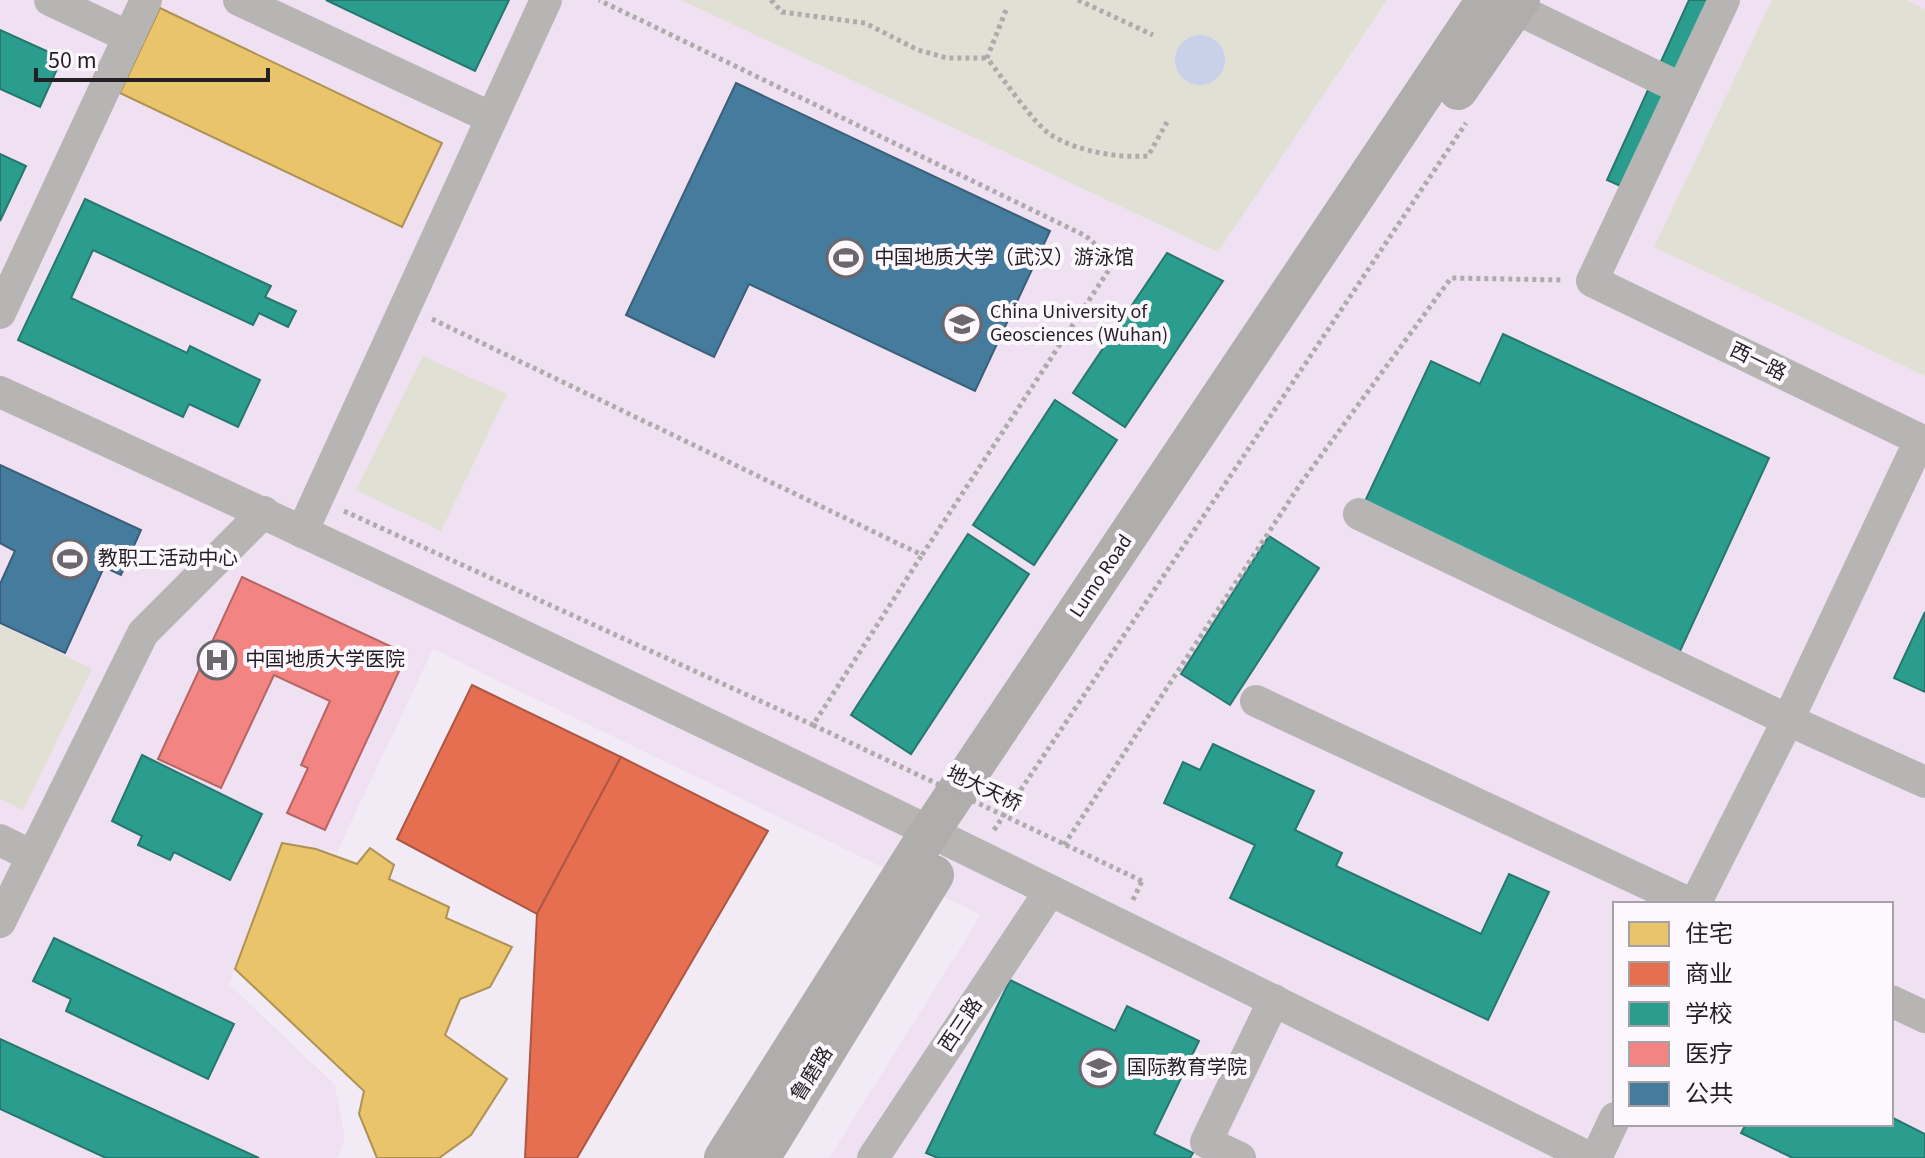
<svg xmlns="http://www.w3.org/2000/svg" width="1925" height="1158" font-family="'Source Sans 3','Noto Sans SC',sans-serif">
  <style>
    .built { fill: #f0e1f2; fill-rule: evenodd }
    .green { fill: #e0e1d4 }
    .water { fill: #c8d1e8 }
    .homes { fill: #e9c46a; stroke: #ae9255; stroke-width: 2 }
    .shops { fill: #e76f51; stroke: #ac5744; stroke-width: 2 }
    .schools { fill: #2a9d8f; stroke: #28776f; stroke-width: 2 }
    .health { fill: #f28482; stroke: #b46666; stroke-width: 2 }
    .public { fill: #457b9d; stroke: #3b5f79; stroke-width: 2 }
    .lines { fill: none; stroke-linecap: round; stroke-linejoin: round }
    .path { stroke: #adabab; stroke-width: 5; stroke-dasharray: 4 4; stroke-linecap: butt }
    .minor { stroke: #b6b5b3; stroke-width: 32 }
    .major { stroke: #b0aeac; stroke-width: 40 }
    .path-bridge { stroke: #adabab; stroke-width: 5; stroke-dasharray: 4 4; stroke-linecap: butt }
    .labels { text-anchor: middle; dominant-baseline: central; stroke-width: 8; stroke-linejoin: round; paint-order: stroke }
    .poi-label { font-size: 20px; fill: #241f25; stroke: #fdf7fe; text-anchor: start }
    .street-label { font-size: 20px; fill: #241f25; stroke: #fdf7fe }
  </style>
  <rect width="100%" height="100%" fill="#f2eaf4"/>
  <path class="built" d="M0,0H1925V1158H829L981,915L433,649L337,852L282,844L229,984L335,1085L345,1138L337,1158H0ZM1615,904H1891V1124H1615Z"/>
  <g class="green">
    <path d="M681,0H1387L1218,252Z"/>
    <path d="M1772,0H1906L1925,9V376L1654,247Z"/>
    <path d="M423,356L507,394L441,531L356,490Z"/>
    <path d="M0,624L92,669L23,810L0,799Z"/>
  </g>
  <circle class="water" cx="1200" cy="60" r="25"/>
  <g class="homes">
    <path d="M160,8L442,143L402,227L120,93Z"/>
    <path d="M282,843L316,849L357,864L370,848L394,865L389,879L449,907L446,918L512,947L490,987L460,999L445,1035L507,1079L471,1135L439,1158H377L359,1114L364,1091L235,969Z"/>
  </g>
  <g class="shops">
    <path d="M472,685L621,757L537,914L397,839Z"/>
    <path d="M621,757L768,831L577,1158H525L537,914Z"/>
  </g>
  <g class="schools">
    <path d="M326,0H509L475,71Z"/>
    <path d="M1689,0H1725L1636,193L1607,180Z"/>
    <path d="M0,30L62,58L40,107L0,89Z"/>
    <path d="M0,154L26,166L0,221Z"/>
    <path d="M85,199L271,286L265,297L296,311L288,327L259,313L253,325L93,250L71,298L187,353L190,346L260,380L238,427L189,404L183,417L18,340Z"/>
    <path d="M1167,253L1223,281L1125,427L1073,393Z"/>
    <path d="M1503,334L1769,458L1675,662L1359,514L1431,361L1480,384Z"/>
    <path d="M1055,400L1117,440L1034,565L973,525Z"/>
    <path d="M968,534L1029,574L911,754L851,715Z"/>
    <path d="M1269,536L1319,568L1230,705L1181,674Z"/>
    <path d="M1925,612V692L1894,678Z"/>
    <path d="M1213,744L1314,791L1295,830L1342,853L1336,866L1481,934L1509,874L1549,892L1488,1020L1230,898L1255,845L1164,803L1183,762L1200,770Z"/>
    <path d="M142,755L262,814L230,880L174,852L170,860L138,845L142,836L112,821Z"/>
    <path d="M54,938L234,1024L208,1079L66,1011L71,999L33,981Z"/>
    <path d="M1010,980L1115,1031L1127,1006L1199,1041L1154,1134L1193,1153L1190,1158H938L926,1153Z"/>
    <path d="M0,1039L259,1158H106L0,1109Z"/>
    <path d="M1891,1117L1925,1134V1158H1793L1741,1133L1746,1124H1891Z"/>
  </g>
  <path class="health" d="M242,577L407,654L325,830L287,813L308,768L301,765L330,701L274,675L221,788L158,759Z"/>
  <g class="public">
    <path d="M736,83L1050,231L975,391L749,284L714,357L626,315Z"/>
    <path d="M0,465L141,530L121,575L104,567L65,653L0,623V584L15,551L0,543Z"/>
  </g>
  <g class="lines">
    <g class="path">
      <path d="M771,0L782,12L865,23L918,50L947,58H987"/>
      <path d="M1078,0L1153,35"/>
      <path d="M1006,10L987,58C1002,77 1034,124 1051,135C1079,152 1117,158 1148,156L1167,122"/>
      <path d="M432,319L922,555L1114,262L1086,236L599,0"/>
      <path d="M344,511L813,725L922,555"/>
      <path d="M994,830L1466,123"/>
      <path d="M1064,845L1301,483L1451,278L1564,280"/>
      <path d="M1133,900L1142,881"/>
    </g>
    <g class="minor">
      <path d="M50,0L129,37"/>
      <path d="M239,0L492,118"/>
      <path d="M1498,0L1682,89"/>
      <path d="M1724,0L1592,281L1925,442"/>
      <path d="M0,313L146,0"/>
      <path d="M0,392C535,636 1064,895 1590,1158"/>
      <path d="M1920,440L1788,720L1925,782"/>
      <path d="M1359,514L1788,720L1695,904"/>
      <path d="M302,532L546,0"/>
      <path d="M1256,701L1691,904"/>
      <path d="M0,840L32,856"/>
      <path d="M0,922L143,633L264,512"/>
      <path d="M1891,1001L1925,1017"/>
      <path d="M873,1158L1050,891"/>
      <path d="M1240,1158L1206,1142L1274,1000"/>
      <path d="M1596,1158L1615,1118"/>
    </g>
    <g class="major">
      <path d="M1458,90L1520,0"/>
      <path d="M724,1158L929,833L1486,0"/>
      <path d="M760,1158L934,875"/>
    </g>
    <path class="path-bridge" d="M813,725L1142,881"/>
  </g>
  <defs>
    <symbol id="stadium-ring" viewBox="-11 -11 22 22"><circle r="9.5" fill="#fdf7fe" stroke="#6c666d" stroke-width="1.5"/><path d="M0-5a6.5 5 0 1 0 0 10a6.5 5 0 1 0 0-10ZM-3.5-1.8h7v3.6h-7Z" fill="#6c666d"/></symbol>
    <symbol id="university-ring" viewBox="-11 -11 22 22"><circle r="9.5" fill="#fdf7fe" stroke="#6c666d" stroke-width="1.5"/><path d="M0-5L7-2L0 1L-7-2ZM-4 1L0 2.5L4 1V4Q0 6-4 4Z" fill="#6c666d"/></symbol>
    <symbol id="hospital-ring" viewBox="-11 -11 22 22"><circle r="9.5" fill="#fdf7fe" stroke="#6c666d" stroke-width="1.5"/><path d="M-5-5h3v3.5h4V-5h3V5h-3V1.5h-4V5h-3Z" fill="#6c666d"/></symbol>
  </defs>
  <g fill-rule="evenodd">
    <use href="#stadium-ring" x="824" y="236" width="44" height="44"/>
    <use href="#university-ring" x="940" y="302" width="44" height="44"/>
    <use href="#stadium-ring" x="48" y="537" width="44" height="44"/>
    <use href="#hospital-ring" x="195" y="638" width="44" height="44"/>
    <use href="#university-ring" x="1077" y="1046" width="44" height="44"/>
  </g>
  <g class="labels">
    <g class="poi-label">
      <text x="874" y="258">中国地质大学（武汉）游泳馆</text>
      <text x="990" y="312">China University of<tspan x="990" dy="23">Geosciences (Wuhan)</tspan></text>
      <text x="98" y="559">教职工活动中心</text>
      <text x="245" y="660">中国地质大学医院</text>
      <text x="1127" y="1068">国际教育学院</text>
    </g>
    <g class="street-label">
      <text transform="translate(1758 362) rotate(26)">西一路</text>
      <text transform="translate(1101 576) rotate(-56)">Lumo Road</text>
      <text transform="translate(984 789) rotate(25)">地大天桥</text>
      <text transform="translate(961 1025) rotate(-56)">西三路</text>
      <text transform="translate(812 1074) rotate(-58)">鲁磨路</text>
    </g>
  </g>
  <rect x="1613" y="902" width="280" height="224" fill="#fdf7fe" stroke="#a6a1a7" stroke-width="2"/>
  <rect x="1629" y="922" width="40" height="24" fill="#e9c46a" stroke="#a6a1a7" stroke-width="2"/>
  <text x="1685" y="942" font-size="24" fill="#241f25">住宅</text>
  <rect x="1629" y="962" width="40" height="24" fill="#e76f51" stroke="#a6a1a7" stroke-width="2"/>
  <text x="1685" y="982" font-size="24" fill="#241f25">商业</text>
  <rect x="1629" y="1002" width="40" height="24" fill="#2a9d8f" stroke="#a6a1a7" stroke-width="2"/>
  <text x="1685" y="1022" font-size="24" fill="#241f25">学校</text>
  <rect x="1629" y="1042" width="40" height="24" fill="#f28482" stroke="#a6a1a7" stroke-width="2"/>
  <text x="1685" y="1062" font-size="24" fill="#241f25">医疗</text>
  <rect x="1629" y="1082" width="40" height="24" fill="#457b9d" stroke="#a6a1a7" stroke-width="2"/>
  <text x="1685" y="1102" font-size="24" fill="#241f25">公共</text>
  <path d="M36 68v12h232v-12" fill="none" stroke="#241f25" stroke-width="4"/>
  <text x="48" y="68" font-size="24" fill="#241f25" stroke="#fdf7fe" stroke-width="6" paint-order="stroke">50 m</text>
</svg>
